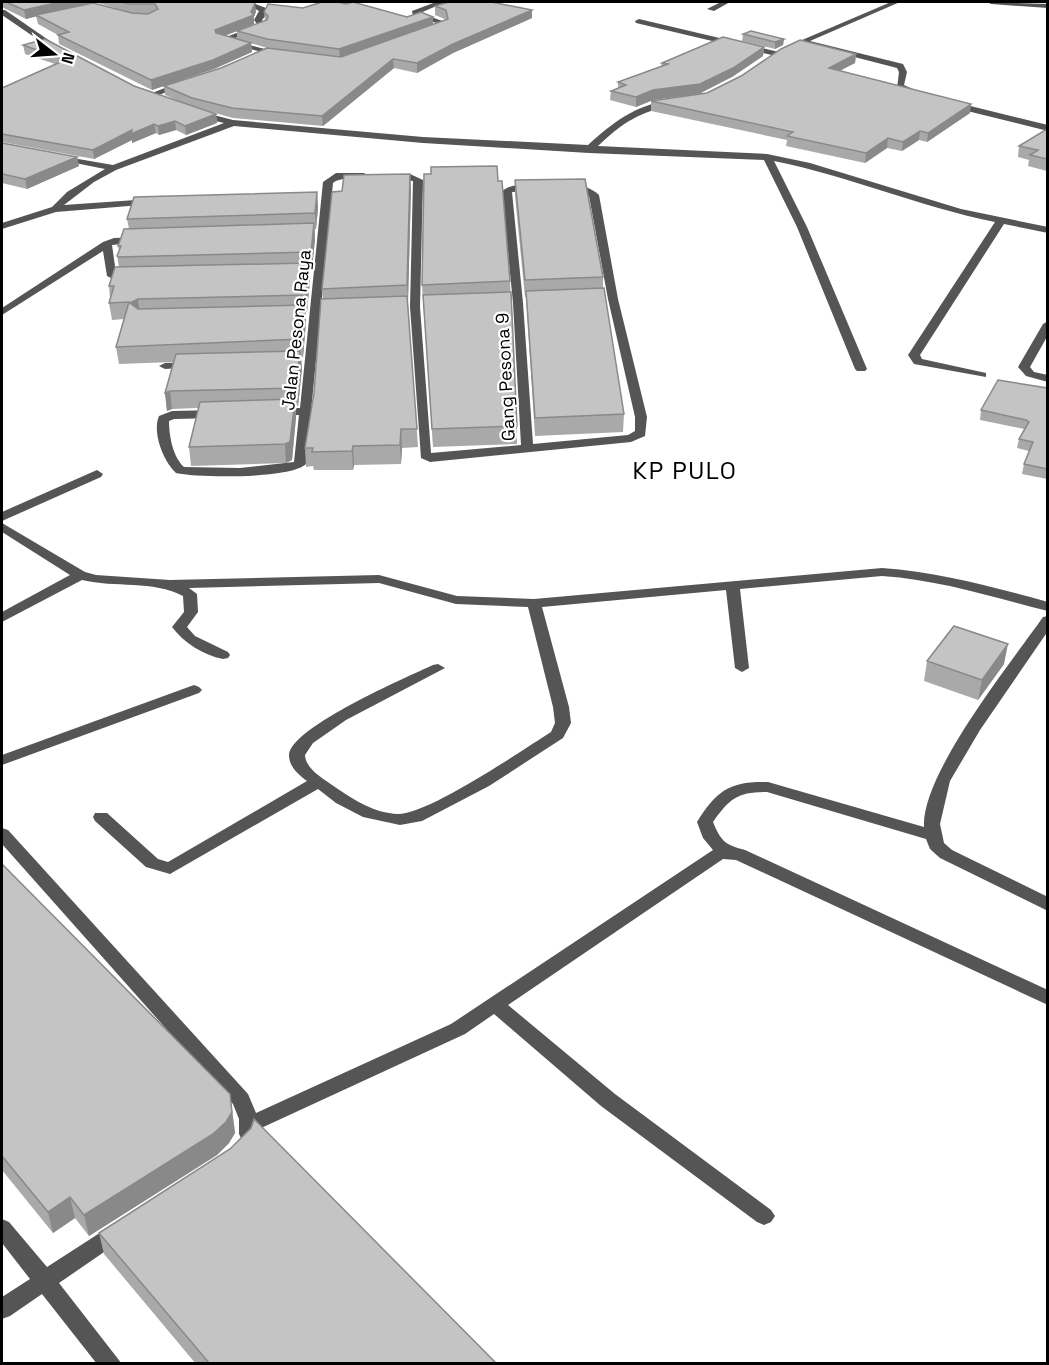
<svg xmlns="http://www.w3.org/2000/svg" width="1049" height="1365" font-family="'Space Grotesk',sans-serif">
  <style>
    .lines { fill: none; stroke-linecap: round; stroke-linejoin: round }
    .minor { fill: #555; fill-rule: evenodd }
    .wall { fill: #a9a9a9; fill-rule: evenodd }
    .shaded-wall { fill: #898989 }
    .building { fill: #c4c4c4; stroke: #898989; stroke-width: 1.5 }
    .labels { text-anchor: middle; dominant-baseline: central; stroke-width: 4.5; stroke-linejoin: round; paint-order: stroke }
    .far-street-label { font-size: 18px; fill: #000; stroke: #fff }
    .neighbourhood-label { font-size: 24px; letter-spacing: 1.5px; fill: #000; stroke: #fff }
  </style>
  <rect width="100%" height="100%" fill="#fff"/>
  <g class="lines">
    <g class="minor">
      <path d="M242,2H250L266,8L267,14L262,20L267,26L230,40L269,50V54L218,40L258,25L254,20L259,11Z"/>
      <path d="M436,2H446L420,13L448,23L446,28L431,32L427,30L428,28L440,24L413,16L412,11Z"/>
      <path d="M721,2H730L714,11L707,9Z"/>
      <path d="M891,2H900L810,41L903,64L907,72L904,85L921,93V97L903,93L897,88L899,72L897,68L804,44L785,51L781,49Z"/>
      <path d="M987,2L1048,4V8L991,4Z"/>
      <path d="M2,10H5L63,50L56,52L2,15Z"/>
      <path d="M639,19L779,52L780,54L776,56L636,23L635,21Z"/>
      <path d="M180,82L187,84L154,97L147,95Z"/>
      <path d="M670,100L673,101V105C640,112 623,122 598,146L767,154L810,163L961,209L1048,227V233L1004,224L920,355L922,359L986,373V377L914,364L908,355L995,222C920,207 849,176 774,161L807,227L867,369L865,371H857L855,369L797,227L764,160L589,153L423,143L234,126L116,170L94,182L64,205L150,199L155,202L153,204L56,212L2,229V223L52,207L67,192L105,169L55,159V155L113,165L224,123L195,116V112L198,111L233,120L423,137L588,145C613,122 636,105 670,100Z"/>
      <path d="M950,101L1048,125V131L947,106L946,104Z"/>
      <path d="M336,173H364L369,176C358,183 343,175 333,183L306,464C291,479 198,478 176,473C163,461 152,432 159,416L172,411L217,410L223,414L217,418L174,419L169,421C169,436 173,457 184,467L240,468L294,462L299,415L277,416L271,412L277,408H300L323,182Z"/>
      <path d="M391,174H410L423,180L420,307L431,453L521,445L513,303L502,191C511,184 528,182 538,188L533,191L512,192L523,303L533,444L628,435L635,431V417L608,299L589,196L584,192L563,190L561,188C572,181 590,186 599,195L618,299L647,417L645,436L631,442L430,462L421,458L410,307L413,181L388,179V175Z"/>
      <path d="M139,237L143,238V242L112,245L116,273L133,277V281H117L107,276L103,251L2,315V308L103,242L114,238Z"/>
      <path d="M1048,321V335L1030,367L1034,372L1048,375V382L1026,376L1018,367L1043,324Z"/>
      <path d="M193,362L199,365L197,367L165,369L159,366L165,363Z"/>
      <path d="M97,470L103,474L101,477L2,521V512Z"/>
      <path d="M2,523L85,572L96,575L170,580L379,575L457,596L534,599L882,568C939,572 993,587 1048,602V611C992,597 940,580 882,576L740,589L749,668L742,672L735,668L726,590L542,607L569,707L571,723L563,738L489,786L422,821L400,825L363,817L336,803L318,789L170,874L146,867L95,821L93,817L95,813H107L158,859L168,862L307,781C299,775 289,767 289,755C291,727 407,677 433,665L438,664L445,668L346,720L313,743L305,755C306,770 324,779 335,787C354,800 374,813 398,814C429,814 521,751 551,732L555,723L553,707L528,607L456,604L379,583L189,588L197,594L198,612L187,627L195,636L228,652L230,655L228,658L223,659C203,655 184,643 172,627L184,612L183,596C153,580 115,588 82,580L2,622V612L70,575L2,532Z"/>
      <path d="M1048,616V631L980,730L950,781L940,824L944,843L952,850L1048,897V911L940,858L930,849L926,839L767,792C738,792 730,798 713,822C721,842 726,845 745,850L1048,990V1005L736,860L723,859L508,1005L615,1094L771,1210L775,1216L771,1222L764,1225L757,1222L601,1106L494,1014L465,1034L259,1129L256,1140L249,1142L242,1140L239,1134V1119L233,1104L2,844V828L8,830L248,1094L256,1113L451,1024L713,850L703,838L697,822C717,790 730,781 768,782L924,827C921,774 1011,663 1043,617Z"/>
      <path d="M194,685L199,687L202,690L199,693L2,765V755Z"/>
      <path d="M2,1219L9,1222L47,1267L109,1227L116,1224L123,1227L127,1233L123,1239L59,1283L122,1364H97L42,1294L10,1316L2,1319V1297L30,1279L2,1243Z"/>
    </g>
  </g>
  <g class="wall">
    <path d="M2,2H252L256,12L254,16V24L225,36L237,39V31L265,21L264,12L433,24L447,20L435,15V6L532,18L453,53L417,73L394,68L323,126L233,118L208,111L216,114L217,123L186,135L176,130L159,135L156,133L132,143V140L94,159L2,142V88L55,64L25,54L23,45L45,39L134,86L179,101L165,95L164,86L221,68L267,48L244,41L251,43L252,52L214,69L152,90L59,44L58,35L38,24L36,16L26,19L2,7ZM95,2L125,11L74,7Z"/>
    <path d="M743,34L784,39L783,45L775,49L742,41Z"/>
    <path d="M764,47L763,56L732,77L653,100L636,107L610,100L611,91L618,88V82L661,66L662,63Z"/>
    <path d="M856,54L855,63L840,70L970,113L927,142L919,140L902,151L887,148L865,163L786,146L787,140L651,111V101L707,93Z"/>
    <path d="M1047,129V171L1028,166L1029,160L1018,157L1019,146Z"/>
    <path d="M2,143L77,157L79,166L27,189L2,183Z"/>
    <path d="M515,180L603,277V288L624,414L623,432L535,436L526,297H525L515,196Z"/>
    <path d="M498,181L510,281L517,426V444L433,447L422,285Z"/>
    <path d="M411,189L408,302L418,447L402,448L401,464L354,465L353,470H314L313,466L306,467L305,448L314,393L323,299L322,289L342,191Z"/>
    <path d="M317,192L318,208L316,229H315V239L312,269H310V279L307,312H306V322L303,357H301L302,368L298,406H296V417L292,460L286,463L191,466L189,447L198,408L172,409L167,411L165,393L173,362L119,364L116,347L124,319L112,320L109,303L110,298L109,286L119,267L117,256L119,251L118,246L129,229L127,219Z"/>
    <path d="M1047,388V479L1022,474L1024,464L1029,451L1017,448L1019,439L1024,429L980,420L981,410Z"/>
    <path d="M927,661L1004,664L978,700L924,681Z"/>
    <path d="M2,864L230,1094L235,1133L229,1143L217,1155L89,1236L75,1218L53,1233L2,1170Z"/>
    <path d="M99,1233L497,1364H196L104,1254Z"/>
  </g>
  <g class="shaded-wall">
    <path d="M60,2H95L26,19L24,10Z"/>
    <path d="M255,3L256,12L254,16V24L216,39L215,30L251,12Z"/>
    <path d="M532,10V18L453,53L417,73V63L453,44Z"/>
    <path d="M433,17V25L340,58L339,49Z"/>
    <path d="M784,39L783,45L775,49V42Z"/>
    <path d="M251,43L252,52L214,69L152,90L151,80Z"/>
    <path d="M764,47L763,56L732,77L699,94L653,100L636,107V97Z"/>
    <path d="M856,54L855,63L828,77L829,68Z"/>
    <path d="M393,59L394,68L323,126L322,116Z"/>
    <path d="M971,104L970,113L927,142L928,133Z"/>
    <path d="M216,114L217,123L186,135L185,126Z"/>
    <path d="M175,121L176,130L159,135L158,126Z"/>
    <path d="M154,124L156,133L132,143V140L94,159L93,150L132,130Z"/>
    <path d="M920,131L919,140L902,151L903,142Z"/>
    <path d="M888,138L887,148L865,163L866,153Z"/>
    <path d="M77,157L79,166L27,189L25,179Z"/>
    <path d="M410,174L411,189L408,302L407,285Z"/>
    <path d="M317,192L318,208L316,229L315,213Z"/>
    <path d="M314,223L315,239L312,269L311,252Z"/>
    <path d="M309,263L310,279L307,312L306,295Z"/>
    <path d="M138,299L140,316L130,303Z"/>
    <path d="M305,305L306,322L303,357L302,339Z"/>
    <path d="M300,351L302,368L298,406L296,388Z"/>
    <path d="M170,391L172,409L167,411L165,393Z"/>
    <path d="M295,399L296,417L292,460L286,463L285,444Z"/>
    <path d="M401,429L402,448L401,464L400,445Z"/>
    <path d="M353,446L354,465L353,470L352,451Z"/>
    <path d="M1008,644L1004,664L978,700L982,680Z"/>
    <path d="M230,1094L235,1133L229,1143L217,1155L89,1236L84,1215Z"/>
    <path d="M70,1197L75,1218L53,1233L48,1212Z"/>
  </g>
  <g class="building">
    <path d="M6,2H60L24,10Z"/>
    <path d="M121,2H252L255,3L251,12L254,15L215,30L216,33L251,43L213,60L151,80L58,35L69,32L36,15L93,3L132,13L148,14L158,9L155,4H129Z"/>
    <path d="M322,2H338L346,4L353,2L407,17L421,12L433,17L339,49L267,39L237,31L267,20L268,16L264,12L268,4L303,8Z"/>
    <path d="M449,2H491L532,10L453,44L417,63L393,59L322,116L232,108L192,98L164,86L221,68L267,48L341,57L448,19L446,10L435,6Z"/>
    <path d="M751,31L784,39L775,42L743,34Z"/>
    <path d="M723,37L764,47L733,68L700,84L653,90L636,97L611,91L626,85L618,82L668,64L662,63Z"/>
    <path d="M45,39L134,86L216,114L185,126L175,121L158,126L154,124L131,134L132,130L93,150L2,134V88L65,60L23,45Z"/>
    <path d="M800,40L856,54L829,68L971,104L928,133L920,131L903,142L888,138L866,153L787,136L793,132L651,101L707,93L741,76L781,49Z"/>
    <path d="M1047,129V159L1030,155L1038,150L1019,146Z"/>
    <path d="M2,143L77,157L25,179L2,174Z"/>
    <path d="M497,166L498,181H502L510,281L422,285L424,174H431V167Z"/>
    <path d="M410,174L407,285L322,289L332,192L342,191L344,175Z"/>
    <path d="M585,179L603,277L525,280L515,180Z"/>
    <path d="M317,192L315,213L127,219L134,197Z"/>
    <path d="M314,223L311,252L119,257L117,256L121,246H118L124,229Z"/>
    <path d="M309,263L306,295L138,299L130,303L138,309L305,305L302,339L116,347L129,302L109,303L114,286H109L115,267Z"/>
    <path d="M604,288L624,414L535,418L526,291Z"/>
    <path d="M511,292L517,426L432,429L423,295Z"/>
    <path d="M407,296L417,429H401L400,445L353,446L352,451L312,452L313,448H305L314,393L321,299Z"/>
    <path d="M300,351L296,388L170,391L165,393L176,354Z"/>
    <path d="M998,380L1047,388V469L1024,464L1033,442L1019,439L1029,422L1026,420L981,410Z"/>
    <path d="M295,399L290,442L285,444L189,447L200,402Z"/>
    <path d="M954,626L1008,644L982,680L927,661Z"/>
    <path d="M2,864L230,1094L232,1112L226,1122L213,1134L84,1215L70,1197L48,1212L2,1156Z"/>
    <path d="M254,1119L497,1364H210L99,1233L230,1149L251,1128Z"/>
  </g>
  <g class="labels">
    <g class="far-street-label">
      <text transform="translate(296 330) rotate(-84)">Jalan Pesona Raya</text>
      <text transform="translate(505 377) rotate(-93)">Gang Pesona 9</text>
    </g>
    <g class="neighbourhood-label">
      <text x="685" y="470">KP PULO</text>
    </g>
  </g>
  <rect width="1049" height="1365" fill="none" stroke="#000000" stroke-width="6"/>
  <g transform="translate(54 54) rotate(107)" stroke="#ffffff" stroke-width="4.5" paint-order="stroke">
  <path d="M0-4.5L10 22L0 15L-10 22Z" fill="#000000"/>
  <text y="-9" font-size="16" font-weight="bold" text-anchor="middle" fill="#000000">N</text>
  </g>
</svg>
